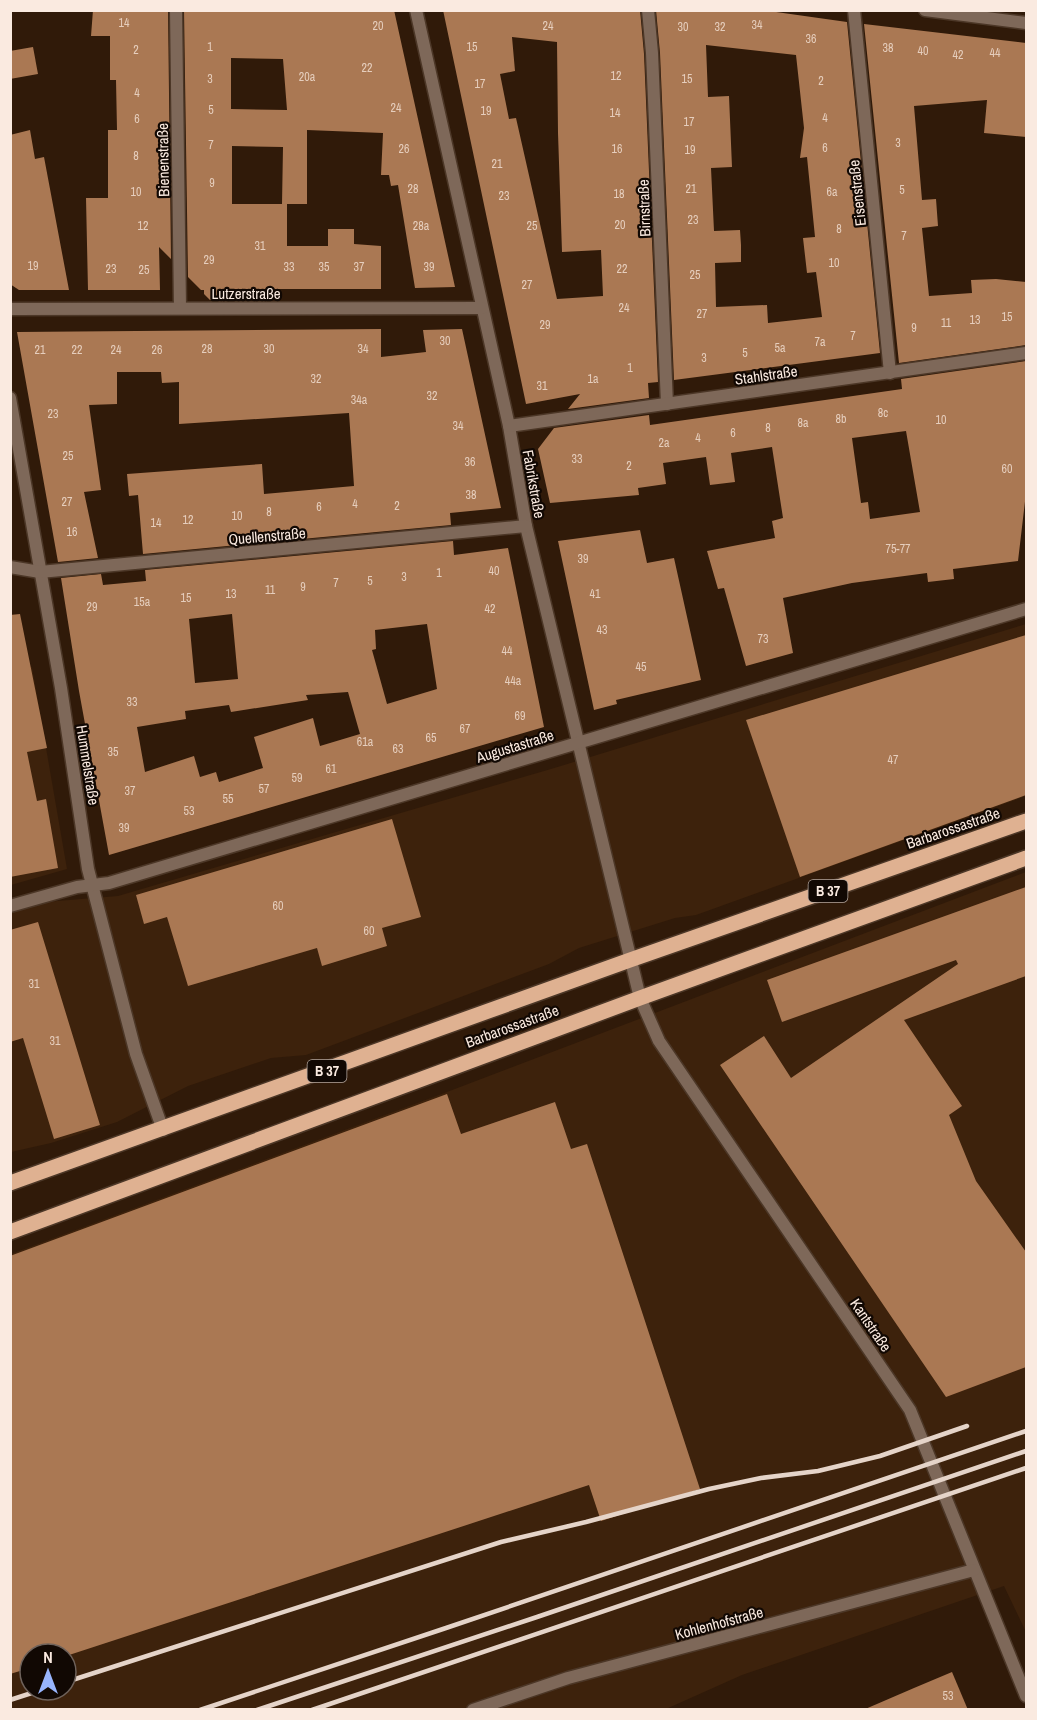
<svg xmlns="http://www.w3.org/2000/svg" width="1037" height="1720" font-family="'Archivo Narrow',sans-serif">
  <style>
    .built { fill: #3d220c; fill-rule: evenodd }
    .building { fill: #aa7853; fill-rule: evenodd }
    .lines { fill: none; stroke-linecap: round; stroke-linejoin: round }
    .minor-casing { stroke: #4c3727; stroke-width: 15 }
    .primary-casing { stroke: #4c3727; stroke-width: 18 }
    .minor { stroke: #7e6859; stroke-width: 12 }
    .primary { stroke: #dfb191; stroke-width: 15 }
    .rail { stroke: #e5d4c9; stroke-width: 4.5 }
    .labels { text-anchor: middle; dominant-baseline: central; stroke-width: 4.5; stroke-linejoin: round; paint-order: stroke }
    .number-label { font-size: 12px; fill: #e6cebd }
    .shield { fill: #110803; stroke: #b4a69e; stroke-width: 1.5 }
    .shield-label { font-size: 14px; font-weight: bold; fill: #faeae0 }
    .street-label { font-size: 15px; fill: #faeae0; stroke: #110803 }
  </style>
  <rect width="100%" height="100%" fill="#301a09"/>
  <g class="built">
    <path d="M1026,624V796L696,915L675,918L579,948L549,964L306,1055L271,1058L188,1086L117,1122L51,1143L11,1152L10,913L45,902L118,896L551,769Z"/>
    <path d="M32,667L67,869L11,885V671Z"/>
    <path d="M1026,872V1632L1004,1586L742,1675L666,1709L11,1710V1254L447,1092ZM30,1654H66V1690H30Z"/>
  </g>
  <g class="building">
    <path d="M93,10H168L171,259L159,247L160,290H88L86,198H108V130H117L116,80H110V36H91Z"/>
    <path d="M184,10H394L455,287L415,288L398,185L391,186L389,175H381L383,133L307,130V204H287V246H328V229H354V244L381,246V289H226V300H210L204,294V290H201L188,277ZM231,58L283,59L287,110L231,109ZM232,146L283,147L282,204H287H232Z"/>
    <path d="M443,10H640L644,54L658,382L648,383L649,398L568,409L580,394L526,404ZM512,37L557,42L558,133L562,252L601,250L603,296L557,299L516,118L509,119L500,74L515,71Z"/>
    <path d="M656,10H762L847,22L880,353L674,380L660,53ZM706,45L796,55L804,128L800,158L807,157L815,237L803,238L807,273L816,272L822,317L768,323L767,305L716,307L715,263L741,262V245L740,230L714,231L711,168L732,167L729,96L708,97Z"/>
    <path d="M864,24L1026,43V137L984,133L987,100L914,106L922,200L936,199L938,226L922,228L929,296L972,293L971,280L996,279L1026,282V345L899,363Z"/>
    <path d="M33,47L38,74L10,79V51Z"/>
    <path d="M30,130L35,159L44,157L69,290H19L10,284V135Z"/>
    <path d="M381,329V357L426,352L423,330L462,329L501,508L450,513L451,525L143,554L138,495L129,496L127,474L262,464L264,494L354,486L349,413L179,424V382L162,383L161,372H117V404L89,405L101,490L84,492L98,558L58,562L17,332Z"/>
    <path d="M1026,361V493L1018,561L953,569L954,579L928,582L927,573L852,583L783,598L793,653L746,666L724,588L718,589L707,551L775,538L772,521L783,518L772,447L731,453L735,482L710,485L706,457L663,463L666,484L638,488L639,495L550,503L538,449L554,428L649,415L650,425L902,389L901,379ZM906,431L920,512L870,519L868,502L861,503L852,438Z"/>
    <path d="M640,530L647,563L674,558L701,680L616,700L617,704L594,710L558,541Z"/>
    <path d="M453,541L454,555L508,548L544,727L109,855L79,691L61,578L101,574L103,585L146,581L145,570ZM232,614L238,679L195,683L189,619ZM427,624L437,689L387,704L372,650L376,649L375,630ZM348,692L360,734L320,746L313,718L254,737L263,768L219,782L216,772L200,777L194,756L145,772L137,727L186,719L185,711L229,705L231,712L308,700L306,695Z"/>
    <path d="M20,614L47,748L27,752L37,801L46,799L58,868L10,877V615Z"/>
    <path d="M1026,635V795L800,877L746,720Z"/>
    <path d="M392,819L421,917L382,928L387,946L322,966L317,948L188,986L167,917L144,924L136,895Z"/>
    <path d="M1026,887V976L904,1020L962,1106L949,1115L976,1181L1026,1252V1367L946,1397L720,1065L764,1036L791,1078L958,964L956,960L782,1022L767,980Z"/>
    <path d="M38,922L100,1125L54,1139L23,1038L10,1042V930Z"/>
    <path d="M447,1094L461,1134L555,1102L571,1149L587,1144L700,1489L601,1521L589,1485L66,1656V1654H30V1668L10,1674V1256Z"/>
    <path d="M952,1672L968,1710H863L914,1688Z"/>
  </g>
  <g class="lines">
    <defs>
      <g id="minor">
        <path d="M176,10L180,308"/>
        <path d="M416,10L509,426L526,526L640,998L659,1041L910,1410L1026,1696"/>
        <path d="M648,10L652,53L667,404"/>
        <path d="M854,10L890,373"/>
        <path d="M925,10L1026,23"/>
        <path d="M10,309L482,308"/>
        <path d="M10,398L61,688L88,869L136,1054L163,1130"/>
        <path d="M509,426L1026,353"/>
        <path d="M10,567L40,572L526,526"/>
        <path d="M10,906L77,887L109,883L1026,609"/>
        <path d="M473,1710L568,1678L974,1570"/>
      </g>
      <g id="primary">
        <path d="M10,1183L630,960L1026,821"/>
        <path d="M10,1232L640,998L1026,858"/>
      </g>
    </defs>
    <use href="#minor" class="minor-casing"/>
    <use href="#primary" class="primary-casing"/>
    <use href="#minor" class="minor"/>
    <use href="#primary" class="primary"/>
    <g class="rail">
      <path d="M66,1682L501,1542L586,1522L709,1489L761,1478L818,1471L880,1456L967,1426"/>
      <path d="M10,1700L41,1690"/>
      <path d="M200,1710L446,1628L1026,1431"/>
      <path d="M257,1710L537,1617L1026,1451"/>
      <path d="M312,1710L1026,1468"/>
    </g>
  </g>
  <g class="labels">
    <g class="number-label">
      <text x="124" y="23">14</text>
      <text x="757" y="25">34</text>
      <text x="378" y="26">20</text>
      <text x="548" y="26">24</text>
      <text x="683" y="27">30</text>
      <text x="720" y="27">32</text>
      <text x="811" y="39">36</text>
      <text x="210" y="47">1</text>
      <text x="472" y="47">15</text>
      <text x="888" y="48">38</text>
      <text x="136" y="50">2</text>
      <text x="923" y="51">40</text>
      <text x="995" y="53">44</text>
      <text x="958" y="55">42</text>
      <text x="367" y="68">22</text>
      <text x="616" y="76">12</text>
      <text x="307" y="77">20a</text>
      <text x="210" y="79">3</text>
      <text x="687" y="79">15</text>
      <text x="821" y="81">2</text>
      <text x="480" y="84">17</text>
      <text x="137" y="93">4</text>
      <text x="396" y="108">24</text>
      <text x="211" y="110">5</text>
      <text x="486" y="111">19</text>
      <text x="615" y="113">14</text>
      <text x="825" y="118">4</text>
      <text x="137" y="119">6</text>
      <text x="689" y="122">17</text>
      <text x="898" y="143">3</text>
      <text x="211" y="145">7</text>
      <text x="825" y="148">6</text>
      <text x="404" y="149">26</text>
      <text x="617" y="149">16</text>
      <text x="690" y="150">19</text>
      <text x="136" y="156">8</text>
      <text x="497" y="164">21</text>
      <text x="212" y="183">9</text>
      <text x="413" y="189">28</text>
      <text x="691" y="189">21</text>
      <text x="902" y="190">5</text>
      <text x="136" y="192">10</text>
      <text x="832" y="192">6a</text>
      <text x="619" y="194">18</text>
      <text x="504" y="196">23</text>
      <text x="693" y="220">23</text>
      <text x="620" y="225">20</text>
      <text x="143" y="226">12</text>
      <text x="421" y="226">28a</text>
      <text x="532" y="226">25</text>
      <text x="839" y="229">8</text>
      <text x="904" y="236">7</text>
      <text x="260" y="246">31</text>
      <text x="209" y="260">29</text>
      <text x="834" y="263">10</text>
      <text x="33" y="266">19</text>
      <text x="289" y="267">33</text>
      <text x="324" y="267">35</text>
      <text x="359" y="267">37</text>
      <text x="429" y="267">39</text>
      <text x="111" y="269">23</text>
      <text x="622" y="269">22</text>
      <text x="144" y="270">25</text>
      <text x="695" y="275">25</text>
      <text x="527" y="285">27</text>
      <text x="624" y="308">24</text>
      <text x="702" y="314">27</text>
      <text x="1007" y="317">15</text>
      <text x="975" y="320">13</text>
      <text x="946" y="323">11</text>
      <text x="545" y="325">29</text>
      <text x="914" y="328">9</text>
      <text x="853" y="336">7</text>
      <text x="445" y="341">30</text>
      <text x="820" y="342">7a</text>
      <text x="780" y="348">5a</text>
      <text x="207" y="349">28</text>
      <text x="269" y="349">30</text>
      <text x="363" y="349">34</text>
      <text x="40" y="350">21</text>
      <text x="77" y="350">22</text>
      <text x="116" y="350">24</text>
      <text x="157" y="350">26</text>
      <text x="745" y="353">5</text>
      <text x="704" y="358">3</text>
      <text x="630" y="368">1</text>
      <text x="316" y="379">32</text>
      <text x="593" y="379">1a</text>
      <text x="542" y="386">31</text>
      <text x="432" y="396">32</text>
      <text x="359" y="400">34a</text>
      <text x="883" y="413">8c</text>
      <text x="53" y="414">23</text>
      <text x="841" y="419">8b</text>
      <text x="941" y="420">10</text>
      <text x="803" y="423">8a</text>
      <text x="458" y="426">34</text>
      <text x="768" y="428">8</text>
      <text x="733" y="433">6</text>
      <text x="698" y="438">4</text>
      <text x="664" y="443">2a</text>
      <text x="68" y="456">25</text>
      <text x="577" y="459">33</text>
      <text x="470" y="462">36</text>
      <text x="629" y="466">2</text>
      <text x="1007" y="469">60</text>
      <text x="471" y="495">38</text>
      <text x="67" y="502">27</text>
      <text x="355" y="504">4</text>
      <text x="397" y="506">2</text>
      <text x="319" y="507">6</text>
      <text x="269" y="512">8</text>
      <text x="237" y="516">10</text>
      <text x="188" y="520">12</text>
      <text x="156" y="523">14</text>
      <text x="72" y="532">16</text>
      <text x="898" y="549">75-77</text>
      <text x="583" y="559">39</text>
      <text x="494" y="571">40</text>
      <text x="439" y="573">1</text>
      <text x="404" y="577">3</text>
      <text x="370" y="581">5</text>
      <text x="336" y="583">7</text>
      <text x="303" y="587">9</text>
      <text x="270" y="590">11</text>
      <text x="231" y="594">13</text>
      <text x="595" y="594">41</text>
      <text x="186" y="598">15</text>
      <text x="142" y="602">15a</text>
      <text x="92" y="607">29</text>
      <text x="490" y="609">42</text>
      <text x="602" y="630">43</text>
      <text x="763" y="639">73</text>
      <text x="507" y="651">44</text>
      <text x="641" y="667">45</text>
      <text x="513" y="681">44a</text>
      <text x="132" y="702">33</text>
      <text x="520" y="716">69</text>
      <text x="465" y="729">67</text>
      <text x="431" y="738">65</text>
      <text x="365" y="742">61a</text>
      <text x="398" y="749">63</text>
      <text x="113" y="752">35</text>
      <text x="893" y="760">47</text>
      <text x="331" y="769">61</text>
      <text x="297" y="778">59</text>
      <text x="264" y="789">57</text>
      <text x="130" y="791">37</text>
      <text x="228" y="799">55</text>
      <text x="189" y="811">53</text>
      <text x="124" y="828">39</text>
      <text x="278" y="906">60</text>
      <text x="369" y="931">60</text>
      <text x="34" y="984">31</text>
      <text x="55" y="1041">31</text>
      <text x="948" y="1696">53</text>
    </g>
    <g class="shield">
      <rect x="808.5" y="880" width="39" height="22" rx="4.5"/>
      <rect x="307.5" y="1060" width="39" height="22" rx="4.5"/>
    </g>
    <g class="shield-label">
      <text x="828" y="891">B 37</text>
      <text x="327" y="1071">B 37</text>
    </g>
    <g class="street-label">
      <text transform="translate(163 160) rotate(-91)">Bienenstraße</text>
      <text transform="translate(857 193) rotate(-96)">Eisenstraße</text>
      <text transform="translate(644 208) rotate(-92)">Birnstraße</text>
      <text x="246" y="293">Lutzerstraße</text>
      <text transform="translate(766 375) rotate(-8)">Stahlstraße</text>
      <text transform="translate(534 484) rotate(80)">Fabrikstraße</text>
      <text transform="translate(267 536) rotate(-5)">Quellenstraße</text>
      <text transform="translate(515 746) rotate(-17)">Augustastraße</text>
      <text transform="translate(88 765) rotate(81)">Hummelstraße</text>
      <text transform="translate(953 828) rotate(-19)">Barbarossastraße</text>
      <text transform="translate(512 1026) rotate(-20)">Barbarossastraße</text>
      <text transform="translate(871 1325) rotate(56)">Kantstraße</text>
      <text transform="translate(719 1623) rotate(-15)">Kohlenhofstraße</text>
    </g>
  </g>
  <rect width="1037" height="1720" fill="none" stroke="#faeae0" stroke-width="24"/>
  <g transform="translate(48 1672)"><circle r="28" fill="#110803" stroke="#6e625b" stroke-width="1.5"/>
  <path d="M0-4.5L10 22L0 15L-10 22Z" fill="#98b5fd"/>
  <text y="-9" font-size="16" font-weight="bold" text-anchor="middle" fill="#faeae0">N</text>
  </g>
</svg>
